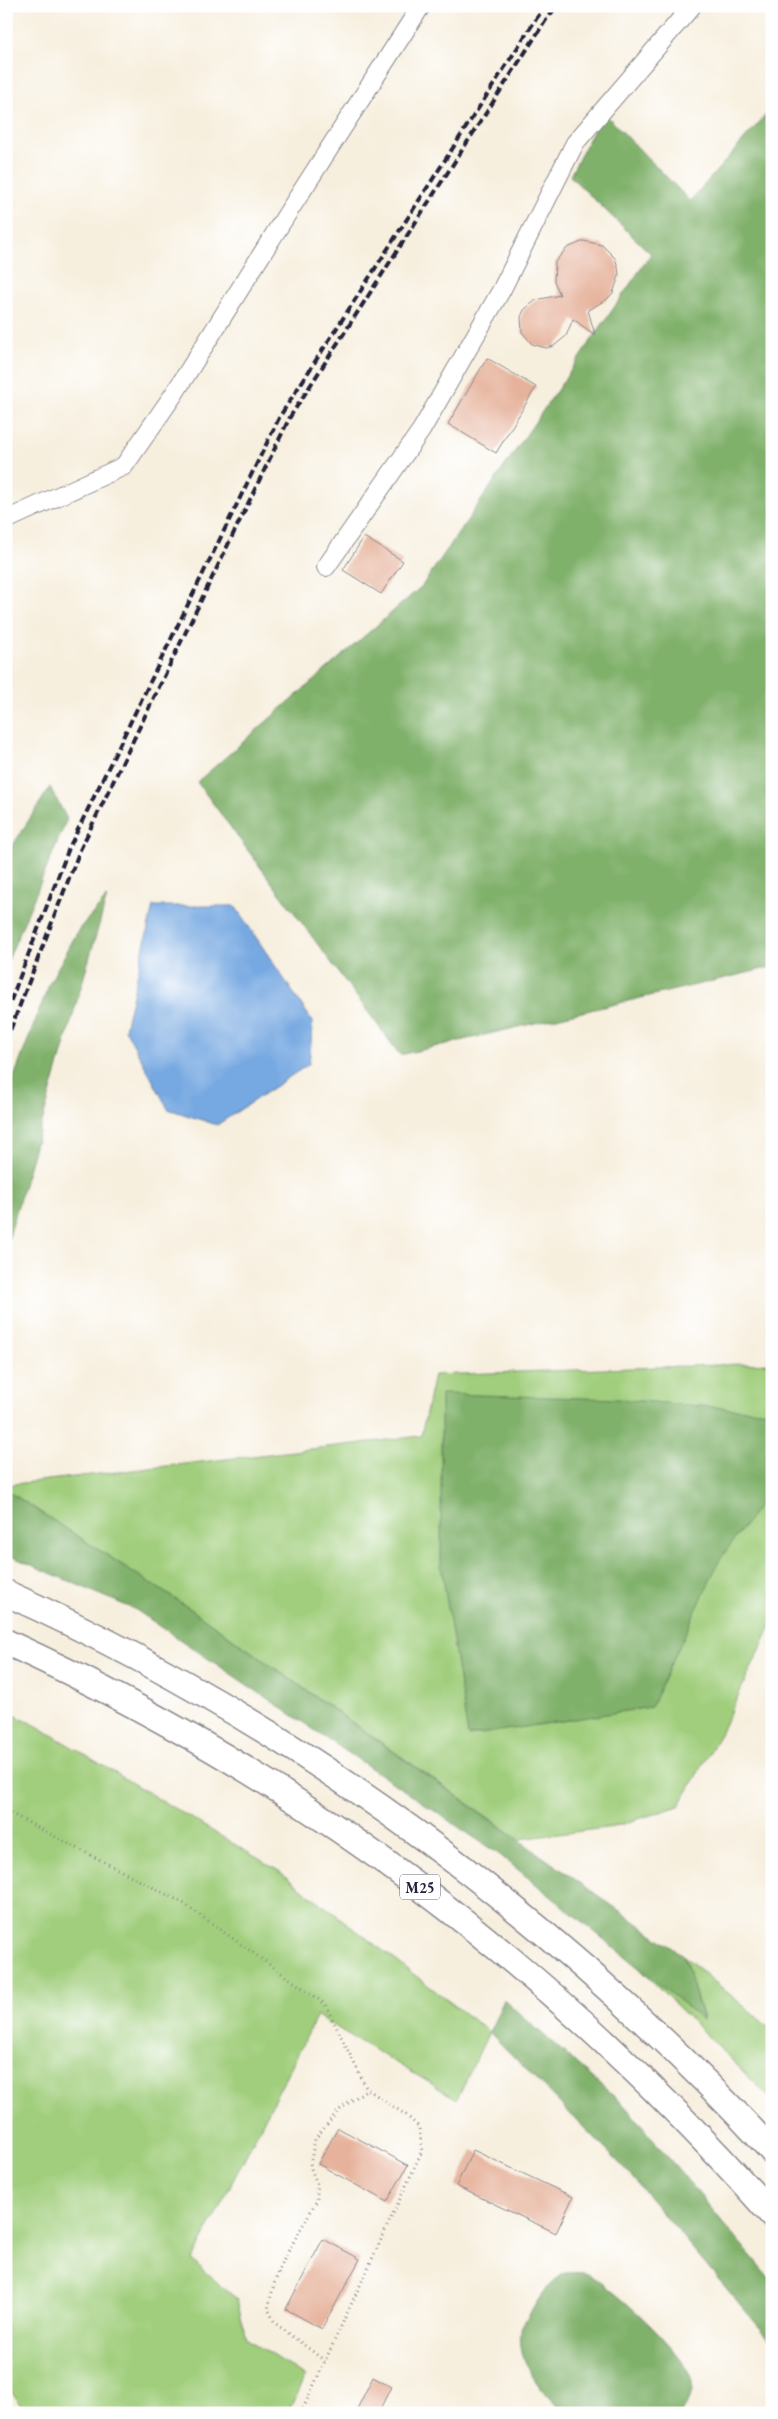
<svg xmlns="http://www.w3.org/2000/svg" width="778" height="2419" font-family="'EB Garamond',serif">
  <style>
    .green { fill: #a0ce7b; stroke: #61785b }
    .forest { fill: #80b16b; stroke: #516a53 }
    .water { fill: #76a8e1; stroke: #4c658e }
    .building { fill: #e6b29b }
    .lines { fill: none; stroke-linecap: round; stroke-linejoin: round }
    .minor-casing { stroke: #8c888c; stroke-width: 20 }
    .highway-casing { stroke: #8c888c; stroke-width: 28 }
    .path { stroke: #8c888c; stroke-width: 3; stroke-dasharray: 1 4; stroke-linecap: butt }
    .minor { stroke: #fff; stroke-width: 18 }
    .highway { stroke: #fff; stroke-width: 25 }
    .rail { stroke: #22223b; stroke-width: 4; stroke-dasharray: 8 4; stroke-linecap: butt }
    .labels { text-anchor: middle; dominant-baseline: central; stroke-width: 5; stroke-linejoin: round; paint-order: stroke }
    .shield { fill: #fff; stroke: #646476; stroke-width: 1 }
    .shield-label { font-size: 15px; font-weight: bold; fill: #22223b }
  </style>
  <rect width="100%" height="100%" fill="#fff"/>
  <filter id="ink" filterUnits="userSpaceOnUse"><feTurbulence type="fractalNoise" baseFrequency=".02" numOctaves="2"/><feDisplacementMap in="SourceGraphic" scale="10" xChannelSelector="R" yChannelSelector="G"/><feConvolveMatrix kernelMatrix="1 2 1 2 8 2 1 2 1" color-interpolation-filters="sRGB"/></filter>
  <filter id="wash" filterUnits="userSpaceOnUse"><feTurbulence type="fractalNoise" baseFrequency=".0096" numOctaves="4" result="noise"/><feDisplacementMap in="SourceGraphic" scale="20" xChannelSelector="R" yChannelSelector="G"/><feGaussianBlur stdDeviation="1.12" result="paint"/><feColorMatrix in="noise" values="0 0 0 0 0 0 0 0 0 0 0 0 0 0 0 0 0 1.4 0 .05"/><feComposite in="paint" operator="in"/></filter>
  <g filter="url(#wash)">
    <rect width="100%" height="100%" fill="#f7efde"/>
    <g class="green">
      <path d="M772,1363V1624L720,1734L679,1806L613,1827L519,1839L189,1608L6,1490V1485L421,1436L434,1375Z"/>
      <path d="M6,1711L37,1726L279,1871L489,2032L457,2099L317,2016L192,2261L237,2299L246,2338L305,2377L289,2413H26L6,2384Z"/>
      <path d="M684,1956L772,2030V2100L637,1966L703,2019Z"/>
    </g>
    <g class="forest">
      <path d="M772,108V967L400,1055L197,782L422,586L651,254L570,176L603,112L690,201Z"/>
      <path d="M50,787L67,819L6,965V856Z"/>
      <path d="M107,897L6,1247V1098L50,982L79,929Z"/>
      <path d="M441,1394L618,1399L772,1412V1488L720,1559L651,1707L468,1736L441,1565Z"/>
      <path d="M6,1490L189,1608L684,1956L703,2020L500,1855L136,1610L6,1554Z"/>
      <path d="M504,2000L626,2107L772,2281V2342L624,2168L489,2032Z"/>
      <path d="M565,2273C571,2273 578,2272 584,2273C608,2281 685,2354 691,2378C695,2391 689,2403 681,2413H565C543,2395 516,2361 521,2331C522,2323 530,2314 534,2307C543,2292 550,2282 565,2273Z"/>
    </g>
    <path class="water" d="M153,906H235L313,1022L309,1064L217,1125L168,1109L125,1029Z"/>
    <g id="blocks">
      <g class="building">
        <path d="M584,241L602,245L615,258L618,267L619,276L613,293L606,300L588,310L595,335L573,319L566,336L554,346L546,348L532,344L522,332L521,317L524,310L536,300L560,295L554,281L555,262L567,248Z"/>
        <path d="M487,358L536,387L496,453L448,424Z"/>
        <path d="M364,537L403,561L381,594L343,570Z"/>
        <path d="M338,2128L408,2165L387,2202L318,2164Z"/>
        <path d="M473,2150L573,2197L556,2233L456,2186Z"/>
        <path d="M323,2239L360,2259L322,2329L286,2309Z"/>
        <path d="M373,2377L391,2387L378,2413H355Z"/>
      </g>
    </g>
  </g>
  <g filter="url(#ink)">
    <use href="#blocks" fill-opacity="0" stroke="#8c888c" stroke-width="1"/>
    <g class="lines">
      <defs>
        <g id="minor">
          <path d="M6,520L124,466L174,394L287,214L421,6"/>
          <path d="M326,567L422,429L502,289L575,143L692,6"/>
        </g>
        <g id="highway">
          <path d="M6,1593C298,1725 555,1916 772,2151"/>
          <path d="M6,1642C305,1779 555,1968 772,2215"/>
        </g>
      </defs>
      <use href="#minor" class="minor-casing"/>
      <use href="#highway" class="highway-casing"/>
      <g class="path">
        <path d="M6,1811L183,1903L325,2004L367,2089L406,2115L419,2127L422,2151L301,2413"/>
        <path d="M325,2361L275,2323L268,2309L274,2284L285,2257L317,2200V2184L310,2166L315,2139L338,2111L367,2089"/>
      </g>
      <use href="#minor" class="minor"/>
      <use href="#highway" class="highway"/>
      <g class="rail">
        <path d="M6,1013L69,848L280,416L536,19L546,6"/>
        <path d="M6,1041L80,850L290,417L546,20L557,6"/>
      </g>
    </g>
  </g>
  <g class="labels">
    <rect class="shield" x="400" y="1874.5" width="40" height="25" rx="4"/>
    <g class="shield-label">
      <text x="420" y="1887">M25</text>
    </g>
  </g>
  <rect width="778" height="2419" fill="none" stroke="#fff" stroke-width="25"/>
</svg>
